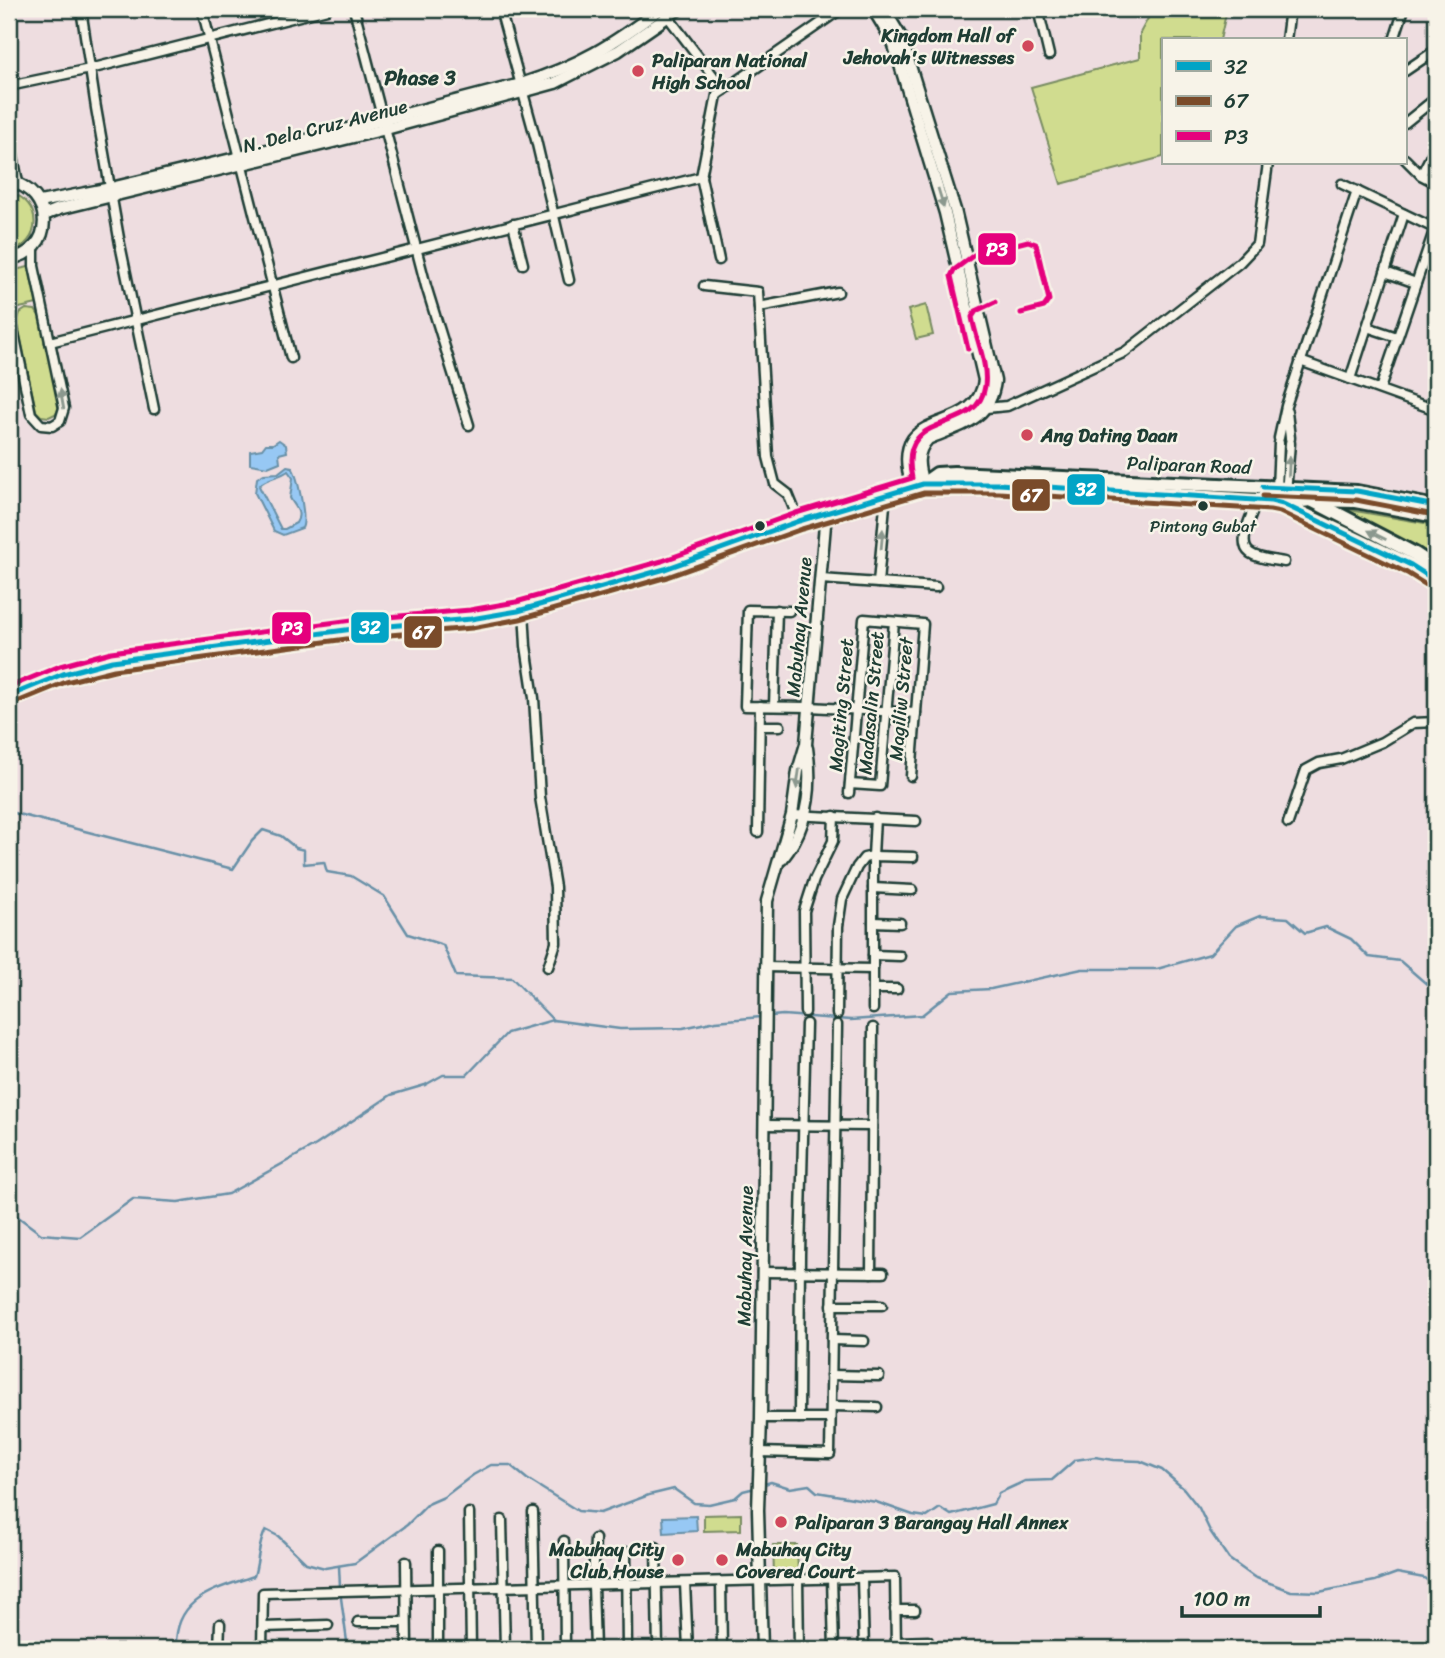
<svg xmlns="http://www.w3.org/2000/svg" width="1445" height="1658" font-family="Sriracha,sans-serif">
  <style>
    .green { fill: #d0dc8f; stroke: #788c62; stroke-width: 2 }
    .water { fill: #97c8f4; stroke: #6790a7; stroke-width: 2; fill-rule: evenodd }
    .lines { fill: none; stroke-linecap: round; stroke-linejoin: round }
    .stream { stroke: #6790a7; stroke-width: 2.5 }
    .minor-casing { stroke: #1f3d34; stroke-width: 13 }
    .tertiary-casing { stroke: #1f3d34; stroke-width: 15 }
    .secondary-casing { stroke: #1f3d34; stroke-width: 16 }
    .primary-casing { stroke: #1f3d34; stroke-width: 18 }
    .minor { stroke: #f7f3e8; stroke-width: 8 }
    .tertiary { stroke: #f7f3e8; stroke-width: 10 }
    .secondary { stroke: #f7f3e8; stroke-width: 10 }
    .primary { stroke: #f7f3e8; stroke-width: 12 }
    .bus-1-casing { stroke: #f7f3e8; stroke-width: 10 }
    .bus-2-casing { stroke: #f7f3e8; stroke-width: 10 }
    .bus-3-casing { stroke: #f7f3e8; stroke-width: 10 }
    .bus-1 { stroke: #02a4c6; stroke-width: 5 }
    .bus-2 { stroke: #7a4b2a; stroke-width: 5 }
    .bus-3 { stroke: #e5007d; stroke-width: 5 }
    .oneway { fill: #8b988e }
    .poi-dot { fill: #d1495b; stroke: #f7f3e8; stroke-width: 2.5 }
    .bus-dot { fill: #1f3d34; stroke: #f7f3e8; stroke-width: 2.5 }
    .labels { text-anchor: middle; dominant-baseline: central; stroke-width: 5; stroke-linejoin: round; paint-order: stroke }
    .bus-label { font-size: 17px; fill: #1f3d34; stroke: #f7f3e8 }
    .poi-label { font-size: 19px; font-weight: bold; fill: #1f3d34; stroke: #f7f3e8; text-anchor: start }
    .street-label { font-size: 19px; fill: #1f3d34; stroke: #f7f3e8 }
    .neighbourhood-label { font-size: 21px; font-weight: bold; fill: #1f3d34; stroke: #f7f3e8 }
    .line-badge { stroke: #f7f3e8; stroke-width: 2.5 }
    .badge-label { font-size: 19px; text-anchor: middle; font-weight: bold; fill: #fff }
  </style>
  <rect width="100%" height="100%" fill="#eedde0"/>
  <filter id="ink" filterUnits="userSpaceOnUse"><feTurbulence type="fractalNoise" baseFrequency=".0143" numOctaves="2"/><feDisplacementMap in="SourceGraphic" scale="14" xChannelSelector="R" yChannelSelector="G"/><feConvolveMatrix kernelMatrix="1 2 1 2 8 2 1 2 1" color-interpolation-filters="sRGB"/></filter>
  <g filter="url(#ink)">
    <g class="green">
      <path d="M1153,9H1227L1220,40H1163V157L1061,184L1031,87L1140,58V33Z"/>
      <path d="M9,193C43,199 43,245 9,252Z"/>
      <path d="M29,267L37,304L15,309L9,284V271Z"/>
      <path d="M926,305L933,335L916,339L908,310Z"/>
      <path d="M26,309L35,310L40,317L59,405L57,413L49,417L41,416L36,411L17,322L20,313Z"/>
      <path d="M1344,509L1436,525V558Z"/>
      <path d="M741,1514V1530L704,1531V1515Z"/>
      <path d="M773,1545H797L798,1573L774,1574Z"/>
    </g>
    <g class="water">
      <path d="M279,440L286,445L287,452L279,454L280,462L268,467L250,464V451L262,449L266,444H273Z"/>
      <path d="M287,466L292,467C298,477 307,519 302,528L283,535L274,531L255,493L257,478L264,474L278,473ZM288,471L293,478L290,498C294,506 303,512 296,523L285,529H281L259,486C266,477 279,478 288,471Z"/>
      <path d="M696,1516L697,1531L664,1533L663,1517Z"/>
    </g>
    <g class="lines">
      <g class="stream">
        <path d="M9,810L14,813L233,869L252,841L263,830L281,836L296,848L304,850V864L324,862L327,872L351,876L384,896L408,934L443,945L456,976L512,978L553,1020"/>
        <path d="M9,1210L41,1234L80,1237L133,1199L178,1202L228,1194L316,1145L391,1095L425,1085L443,1075H467L507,1033L553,1020L620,1029L683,1028L716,1021L783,1015L851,1020L922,1015L952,991L991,989L1082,969H1157L1210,954L1236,926L1260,916L1288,918L1305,933L1326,927L1351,939L1369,957L1400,961L1430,987L1436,986"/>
        <path d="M761,1485L771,1482L790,1488L809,1485L817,1492L876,1502L913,1515L927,1517L940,1508L951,1515L993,1504L999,1493L1025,1481L1052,1480L1075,1460L1095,1457L1113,1460L1140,1461L1162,1470L1184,1489L1199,1508L1210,1531L1229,1559L1254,1577L1291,1591L1319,1592L1375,1581L1397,1573L1424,1578L1436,1586"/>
        <path d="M339,1566L340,1587"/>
        <path d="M341,1598L348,1649"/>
        <path d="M176,1649C174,1597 214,1590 254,1576C259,1561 258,1542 266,1530L278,1536L306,1563L325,1568L355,1563L407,1525L428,1504L444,1497L473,1475L491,1465H510L527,1479L578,1511L600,1513L649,1495L674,1489L694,1503L709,1504L735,1498L743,1491L755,1488"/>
      </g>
      <defs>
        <g id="minor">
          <path d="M81,9L96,108L120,244L154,409"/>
          <path d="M202,9L291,358"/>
          <path d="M354,9L426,286L469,425"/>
          <path d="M500,9L536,140L569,280"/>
          <path d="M662,9L724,90"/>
          <path d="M1038,9L1049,55"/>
          <path d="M1436,28V33"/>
          <path d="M1286,40L1290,9"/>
          <path d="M1394,40L1404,9"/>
          <path d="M1405,71L1436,50"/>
          <path d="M9,86L90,69L327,9"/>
          <path d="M1405,123L1436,98"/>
          <path d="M9,133L18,183"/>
          <path d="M1405,159L1421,175L1436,183"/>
          <path d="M1421,175L1436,146"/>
          <path d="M1342,184L1436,229"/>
          <path d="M513,224L523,264"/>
          <path d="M719,260L701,177L717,95L841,9"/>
          <path d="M1385,272L1416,283"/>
          <path d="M704,286L758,292L768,457L775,484L788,494L799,521"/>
          <path d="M759,307L838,292"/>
          <path d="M9,309L31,414L41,425L52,426L60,421L64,408L34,266V247"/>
          <path d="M1367,327L1397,337"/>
          <path d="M50,342L701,177"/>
          <path d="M1300,361L1436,410"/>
          <path d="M1350,379L1404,214"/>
          <path d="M1380,389L1435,228"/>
          <path d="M981,405L986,408L1007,406L1125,352L1239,263L1257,244L1268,163"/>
          <path d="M1430,407L1436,387"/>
          <path d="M1287,412L1290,438"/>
          <path d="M1279,438L1286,406L1357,191"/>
          <path d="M1279,443L1277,488L1283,504"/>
          <path d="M1286,493L1290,443"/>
          <path d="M1258,499C1253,512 1236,543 1250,553C1258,559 1274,560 1284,562"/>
          <path d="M821,579L936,587"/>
          <path d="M878,583L886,494"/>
          <path d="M524,610L526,646L534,698L540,797L555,887L556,943L548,967"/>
          <path d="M789,611L748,610L745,706L810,707L916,713"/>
          <path d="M774,706L777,610"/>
          <path d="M760,726H780"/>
          <path d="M850,784L880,786L894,622"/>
          <path d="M849,793L864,619L923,624L911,776"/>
          <path d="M792,815L916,821"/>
          <path d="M1288,823L1306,770L1319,763L1341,759L1382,742L1413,723L1436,722"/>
          <path d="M758,832L760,706"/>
          <path d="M873,888L912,890"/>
          <path d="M873,922L900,923"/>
          <path d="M873,955L900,956"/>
          <path d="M765,967L873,969"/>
          <path d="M873,989H897"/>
          <path d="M873,1009V856L875,818"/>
          <path d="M805,1012L804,911L814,880L833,841L834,816"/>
          <path d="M837,1014L838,926L842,899L857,867L864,858L873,856L913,857"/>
          <path d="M764,1125L872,1126"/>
          <path d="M762,1272L883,1273"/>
          <path d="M871,1273L873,1028"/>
          <path d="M832,1305H882"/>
          <path d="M832,1340L864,1341"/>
          <path d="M831,1375L879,1376"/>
          <path d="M831,1406L877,1407"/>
          <path d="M761,1418H830"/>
          <path d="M799,1418L800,1254L806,1024"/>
          <path d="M760,1452L830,1454L837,1025"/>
          <path d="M533,1512L536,1649"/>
          <path d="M469,1513L471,1649"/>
          <path d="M502,1520L505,1649"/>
          <path d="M564,1541L565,1649"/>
          <path d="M656,1547L658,1649"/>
          <path d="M626,1552L627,1649"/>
          <path d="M406,1562L407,1649"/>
          <path d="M832,1578L834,1649"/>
          <path d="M862,1578L864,1649"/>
          <path d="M798,1579L799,1649"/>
          <path d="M721,1582L722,1649"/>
          <path d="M685,1583L688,1649"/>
          <path d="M895,1610H915"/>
          <path d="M358,1622H406"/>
          <path d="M263,1627L328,1625"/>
          <path d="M896,1642L928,1641"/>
          <path d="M219,1649L220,1624"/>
          <path d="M262,1649L263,1593L895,1577L896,1649"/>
          <path d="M438,1649V1551"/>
          <path d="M595,1649L593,1585L595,1539"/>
        </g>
        <g id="tertiary">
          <path d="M873,9L893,42L945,213L984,380C977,441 885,401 912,486"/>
          <path d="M884,9L901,37L955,210L995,381C990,421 960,425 928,439C915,453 918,467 923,484"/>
          <path d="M9,181C55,191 56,252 9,259"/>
          <path d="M40,202L111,188L240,157L521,84C580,65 612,45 660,9"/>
          <path d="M44,215L59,209L386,129L555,83L618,51L679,9"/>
          <path d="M782,859C808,827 813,788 807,748"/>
          <path d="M762,1649L758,1510L761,1418L767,901L792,815L798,771L806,744L826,513"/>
        </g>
        <g id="secondary">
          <path d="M1290,488L1357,491L1436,506"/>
          <path d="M1283,504L1311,501L1355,502L1436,517"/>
        </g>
        <g id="primary">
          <path d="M923,484L937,474L954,473L1288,488L1415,554L1436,568"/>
          <path d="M9,696L63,674L112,661L353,629L471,619L518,611L665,569L799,521L923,484H999L1271,501L1283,504L1411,565L1436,581"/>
        </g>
      </defs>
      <use href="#minor" class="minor-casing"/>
      <use href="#tertiary" class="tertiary-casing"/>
      <use href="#secondary" class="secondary-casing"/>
      <use href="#primary" class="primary-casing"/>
      <use href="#minor" class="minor"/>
      <use href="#tertiary" class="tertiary"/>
      <use href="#secondary" class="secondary"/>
      <use href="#primary" class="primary"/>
      <defs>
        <g id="bus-1">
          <path d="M1263,487L1357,491L1436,506"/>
          <path d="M9,696L63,674L112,661L353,629L471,619L518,611L665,569L799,521L923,484H999L1271,501L1283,504L1411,565L1436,581"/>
        </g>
        <g id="bus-2">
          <path d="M1263,496L1356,500L1434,515"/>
          <path d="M12,704L66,682L114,670L354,638L472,628L520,619L667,577L802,529L924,493H999L1270,510L1280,512L1407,573L1431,588"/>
        </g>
        <g id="bus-3">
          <path d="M968,349L951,276L954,270L974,255L1028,241L1036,244L1049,300L1044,307L1021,313"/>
          <path d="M9,687L60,666L111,652L352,620L470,610L516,602L662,561L796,513L912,478C896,407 978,437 985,386C988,363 976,340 972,317L976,311L995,302"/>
        </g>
      </defs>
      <use href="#bus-1" class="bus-1-casing"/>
      <use href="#bus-2" class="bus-2-casing"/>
      <use href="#bus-3" class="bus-3-casing"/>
      <use href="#bus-1" class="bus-1"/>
      <use href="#bus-2" class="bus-2"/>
      <use href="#bus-3" class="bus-3"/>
    </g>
    <defs><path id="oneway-solid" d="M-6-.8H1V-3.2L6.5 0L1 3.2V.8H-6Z" transform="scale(1.75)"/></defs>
    <g class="oneway">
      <use href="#oneway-solid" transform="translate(941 198) rotate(73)"/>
      <use href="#oneway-solid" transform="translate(62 399) rotate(-100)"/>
      <use href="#oneway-solid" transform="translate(1289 466) rotate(-87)"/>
      <use href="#oneway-solid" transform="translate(1377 535) rotate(-153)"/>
      <use href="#oneway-solid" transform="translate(882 539) rotate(-85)"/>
      <use href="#oneway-solid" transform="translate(798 779) rotate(98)"/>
    </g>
  </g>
  <g class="poi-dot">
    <circle cx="1028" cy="46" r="7"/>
    <circle cx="638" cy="71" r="7"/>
    <circle cx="1027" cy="435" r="7"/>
    <circle cx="781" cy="1522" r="7"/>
    <circle cx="678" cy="1560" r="7"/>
    <circle cx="722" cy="1560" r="7"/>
  </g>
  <g class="bus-dot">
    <circle cx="1203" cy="506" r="6"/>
    <circle cx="760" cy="526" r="6"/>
  </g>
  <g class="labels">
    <g class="bus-label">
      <text x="1203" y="526">Pintong Gubat</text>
    </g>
    <g class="poi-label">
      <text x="1014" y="35" text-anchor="end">Kingdom Hall of<tspan x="1014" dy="22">Jehovah's Witnesses</tspan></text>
      <text x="652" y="60">Paliparan National<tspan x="652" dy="22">High School</tspan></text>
      <text x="1041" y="435">Ang Dating Daan</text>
      <text x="795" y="1522">Paliparan 3 Barangay Hall Annex</text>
      <text x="664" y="1549" text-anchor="end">Mabuhay City<tspan x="664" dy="22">Club House</tspan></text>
      <text x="736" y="1549">Mabuhay City<tspan x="736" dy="22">Covered Court</tspan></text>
    </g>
    <g class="street-label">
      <text transform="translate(325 126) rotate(-14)">N. Dela Cruz Avenue</text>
      <text transform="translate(1189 465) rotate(2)">Paliparan Road</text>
      <text transform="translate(799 627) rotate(-85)">Mabuhay Avenue</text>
      <text transform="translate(901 699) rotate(-85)">Magiliw Street</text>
      <text transform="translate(871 703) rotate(-85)">Madasalin Street</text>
      <text transform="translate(841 705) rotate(-85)">Magiting Street</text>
      <text transform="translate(745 1256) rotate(-89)">Mabuhay Avenue</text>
    </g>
    <g class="neighbourhood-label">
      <text x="420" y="78">Phase 3</text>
    </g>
  </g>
  <g class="line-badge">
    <rect x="977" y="232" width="40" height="34" rx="7" fill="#e5007d"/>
    <rect x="1066" y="473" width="40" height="33" rx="7" fill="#02a4c6"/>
    <rect x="1011" y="478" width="40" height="34" rx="7" fill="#7a4b2a"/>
    <rect x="350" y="611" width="40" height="33" rx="7" fill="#02a4c6"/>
    <rect x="271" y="611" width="41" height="34" rx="7" fill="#e5007d"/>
    <rect x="403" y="615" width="40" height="34" rx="7" fill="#7a4b2a"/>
  </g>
  <g class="badge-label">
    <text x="997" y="256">P3</text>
    <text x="1086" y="496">32</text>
    <text x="1031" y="502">67</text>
    <text x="370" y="634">32</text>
    <text x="292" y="635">P3</text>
    <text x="423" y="639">67</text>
  </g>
  <rect width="1445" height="1658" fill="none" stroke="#f7f3e8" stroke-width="35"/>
  <rect x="18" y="18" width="1410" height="1623" fill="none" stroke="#1f3d34" stroke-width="2.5" filter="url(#ink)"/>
  <rect x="1162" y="38" width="245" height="126" fill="#f7f3e8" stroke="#a1aaa0" stroke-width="2"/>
  <rect x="1176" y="61" width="35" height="10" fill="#02a4c6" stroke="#a1aaa0" stroke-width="2"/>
  <text x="1224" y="74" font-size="21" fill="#1f3d34">32</text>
  <rect x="1176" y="96" width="35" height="10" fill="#7a4b2a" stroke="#a1aaa0" stroke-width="2"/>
  <text x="1224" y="108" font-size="21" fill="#1f3d34">67</text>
  <rect x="1176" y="131" width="35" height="10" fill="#e5007d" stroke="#a1aaa0" stroke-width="2"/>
  <text x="1224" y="144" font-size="21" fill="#1f3d34">P3</text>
  <path d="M1182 1606v10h138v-10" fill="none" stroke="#1f3d34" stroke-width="3.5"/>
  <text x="1193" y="1606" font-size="21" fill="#1f3d34" stroke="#f7f3e8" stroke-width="5" paint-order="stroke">100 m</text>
</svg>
